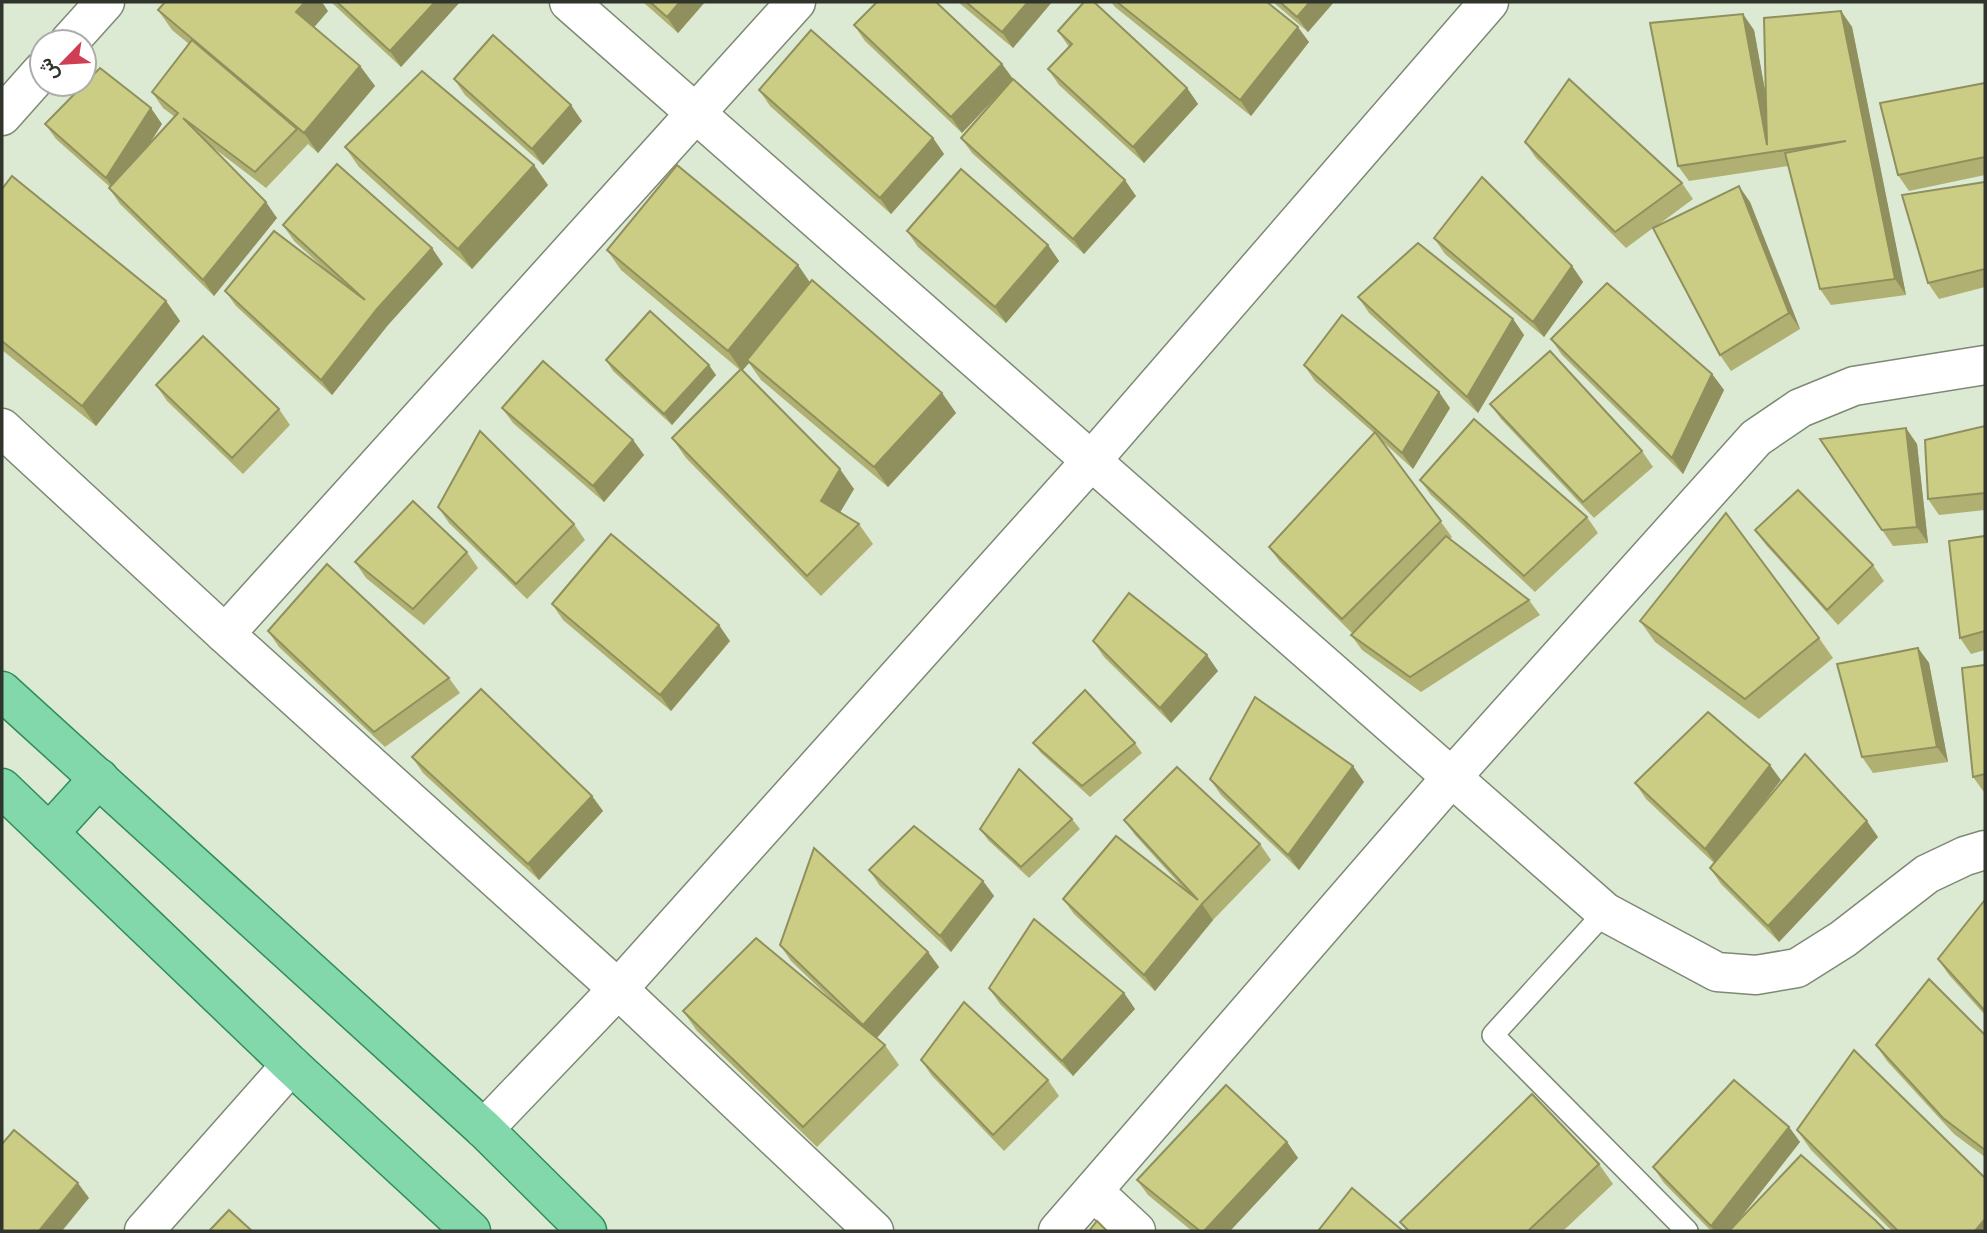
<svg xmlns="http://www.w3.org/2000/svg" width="1987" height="1233" font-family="'Roboto Serif',Vazirmatn,serif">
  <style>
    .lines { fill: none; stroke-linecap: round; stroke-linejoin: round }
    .service-casing { stroke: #7d8974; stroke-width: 24 }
    .minor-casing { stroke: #7d8974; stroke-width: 41 }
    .primary-casing { stroke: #2f8d5a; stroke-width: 41 }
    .service { stroke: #fff; stroke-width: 21 }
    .minor { stroke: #fff; stroke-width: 38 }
    .primary { stroke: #82d7ab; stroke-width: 38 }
    .wall { fill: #afb072 }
    .shaded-wall { fill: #8f905d }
    .building { fill: #cccd85; stroke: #8f905d; stroke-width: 2 }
  </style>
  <rect width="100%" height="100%" fill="#ddead3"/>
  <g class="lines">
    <defs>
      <path id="service" d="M1605,912L1493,1035L1687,1231"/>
      <g id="minor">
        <path d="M569,2L1605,912L1717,972L1756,975L1797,968L1843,939L1927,874L1965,856L1985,850"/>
        <path d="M69,42L105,2"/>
        <path d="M2,116L42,71"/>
        <path d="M2,428L225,634L618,989L874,1231"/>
        <path d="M225,634L796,2"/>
        <path d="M484,1129L618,989L1091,461L1489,2"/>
        <path d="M1093,1191L1136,1231"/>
        <path d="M144,1231L291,1065"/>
        <path d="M1058,1231L1450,779L1756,438L1800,408L1854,386L1985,365"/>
      </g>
      <g id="primary">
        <path d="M2,691L484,1129L587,1231"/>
        <path d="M2,788L291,1065L471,1231"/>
        <path d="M49,833L99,778"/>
      </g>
    </defs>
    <use href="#service" class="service-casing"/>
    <use href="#minor" class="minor-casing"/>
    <use href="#primary" class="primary-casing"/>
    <use href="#service" class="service"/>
    <use href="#minor" class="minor"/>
    <use href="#primary" class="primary"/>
  </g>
  <g class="wall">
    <path d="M331,2H460L401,67Z"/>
    <path d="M643,2H705L678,33Z"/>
    <path d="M958,2H1052L1013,48Z"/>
    <path d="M1111,2H1267L1309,42L1251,116L1115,7Z"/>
    <path d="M1273,2H1334L1308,32Z"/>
    <path d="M158,10L328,11L314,27L360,66L375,86L318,153L308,144L266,188L211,146L277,218L214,296L120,204L109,188L110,187L56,139L45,124H162L148,146L175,117L163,108L152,92L189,44L172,30Z"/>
    <path d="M1841,11L1852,27L1906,295L1831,305L1820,289L1788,166L1689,181L1678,166L1754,30L1766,96Z"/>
    <path d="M854,25L1002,64L1013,79L1136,196L1084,254L972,153L961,138L1011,81L962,133L865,41Z"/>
    <path d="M1058,31L1187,88L1198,104L1144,163L1059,85L1048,69L1069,47Z"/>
    <path d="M454,79L582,121L543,165L465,95Z"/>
    <path d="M1985,83V175L1909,191L1898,175Z"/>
    <path d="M759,90L933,138L944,154L891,214L770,106Z"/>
    <path d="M1525,142L1682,183L1693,199L1654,228L1750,202L1800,329L1731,371L1720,355L1653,228L1626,248L1536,158Z"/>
    <path d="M345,147L548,185L472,269L359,167Z"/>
    <path d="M1985,182V287L1939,299L1928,283Z"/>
    <path d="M2,189L166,301L180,321L96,426L2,350Z"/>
    <path d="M283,225L443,264L388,325L332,395L236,306L225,291L327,271L294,241Z"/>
    <path d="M907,231L1048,245L1059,261L1006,323L918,247Z"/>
    <path d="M1434,238L1572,266L1583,282L1544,337L1445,254Z"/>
    <path d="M607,250L798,265L810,282L942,393L956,413L888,487L761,380L749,363L742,370L854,489L840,512L859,524L873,544L821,596L686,458L672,438L740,370L621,270Z"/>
    <path d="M1358,297L1513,319L1524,335L1478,413L1369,313Z"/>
    <path d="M1551,339L1712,374L1724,390L1683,474L1562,355Z"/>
    <path d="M606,360L716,375L672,425L613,371Z"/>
    <path d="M1304,365L1450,408L1413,469L1381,440L1452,537L1450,539L1529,600L1540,615L1421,692L1362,650L1351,635L1352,633L1280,562L1269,547L1374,433L1315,381Z"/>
    <path d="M156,385L279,409L290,425L243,474L167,401Z"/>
    <path d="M1490,404L1642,451L1653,467L1594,518L1501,419Z"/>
    <path d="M502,408L633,440L644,455L604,502L513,423Z"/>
    <path d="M1985,426V510L1939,515L1928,499Z"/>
    <path d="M1820,439L1917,444L1928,543L1893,546Z"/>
    <path d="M1420,480L1587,517L1598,533L1535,592L1431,495Z"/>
    <path d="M438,507L574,524L585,540L527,599L449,523Z"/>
    <path d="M1755,530L1873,565L1884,581L1838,625L1766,545Z"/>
    <path d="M1985,536V650L1971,654L1960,638Z"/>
    <path d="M467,552L478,568L424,625L366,578L355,562Z"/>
    <path d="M552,604L730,641L671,711L563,620Z"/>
    <path d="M1640,621L1819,638L1833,658L1759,719L1655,642Z"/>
    <path d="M268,631L449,678L460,693L385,747L279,647Z"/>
    <path d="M1093,641L1218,671L1171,723L1104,657Z"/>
    <path d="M1918,648L1929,663L1948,762L1873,773L1862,757Z"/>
    <path d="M1985,665V792H1984L1973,777Z"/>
    <path d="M1033,743H1135L1142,753L1090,797L1041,753Z"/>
    <path d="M412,757L592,796L603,811L539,880L423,773Z"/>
    <path d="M1210,779L1364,782L1299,870L1221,795Z"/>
    <path d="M1781,780L1751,818L1878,837L1779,942L1721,884L1710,868L1714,863L1646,799L1635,783Z"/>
    <path d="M1072,819L1080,829L1029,878L988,840L980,829Z"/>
    <path d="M1124,820L1260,844L1271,860L1213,920L1155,991L1074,914L1063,899L1185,890L1135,835Z"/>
    <path d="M869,870L983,881L994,896L951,952L880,886Z"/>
    <path d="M1985,903V1015L1949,975L1938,959Z"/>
    <path d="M780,945L928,952L939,967L877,1038L885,1045L899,1065L817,1147L697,1031L683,1011L839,1007L791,961Z"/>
    <path d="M989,988L1124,993L1135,1009L1073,1076L1000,1004Z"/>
    <path d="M1985,1035V1157L1954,1134L1887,1061L1876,1045Z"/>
    <path d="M921,1060L1048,1080L1059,1096L1004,1151L932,1076Z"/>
    <path d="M1789,1127L1800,1142L1735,1225L1886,1231H1711L1664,1183L1653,1167Z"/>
    <path d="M1797,1130L1985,1231H1892L1811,1150Z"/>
    <path d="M1287,1142L1298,1158L1230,1231H1192L1148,1195L1137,1180Z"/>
    <path d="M1599,1164L1613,1184L1563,1231H1407L1400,1222Z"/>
  </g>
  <g class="shaded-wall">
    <path d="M305,2H322L328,11L310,32L296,12Z"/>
    <path d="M435,2H460L401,67L390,51Z"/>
    <path d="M680,2H705L678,33L667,17Z"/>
    <path d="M1028,2H1052L1013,48L1002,32Z"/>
    <path d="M1310,2H1334L1308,32L1297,17Z"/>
    <path d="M1841,11L1852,27L1906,295L1895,279Z"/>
    <path d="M1743,14L1754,30L1776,151L1767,145Z"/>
    <path d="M1298,27L1309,42L1251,116L1240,100Z"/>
    <path d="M1002,64L1013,79L962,133L951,117Z"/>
    <path d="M360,66L375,86L318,153L304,133Z"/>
    <path d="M1187,88L1198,104L1144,163L1133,147Z"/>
    <path d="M571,105L582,121L543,165L532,149Z"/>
    <path d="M151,108L162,124L117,194L106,178Z"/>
    <path d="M933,138L944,154L891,214L880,198Z"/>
    <path d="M534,165L548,185L472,269L458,249Z"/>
    <path d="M1125,180L1136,196L1084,254L1073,239Z"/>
    <path d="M1739,186L1750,202L1800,329L1789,313Z"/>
    <path d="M266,202L277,218L214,296L203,280Z"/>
    <path d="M1048,245L1059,261L1006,323L995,307Z"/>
    <path d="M432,248L443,264L388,325L332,395L321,380L377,309Z"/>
    <path d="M798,265L812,286L747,360L749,363L742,371L728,351Z"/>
    <path d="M1572,266L1583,282L1544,337L1533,322Z"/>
    <path d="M166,301L180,321L96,426L82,406Z"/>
    <path d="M1513,319L1524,335L1478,413L1467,397Z"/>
    <path d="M709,365L716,375L672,425L664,414Z"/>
    <path d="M1712,374L1724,390L1683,474L1672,458Z"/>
    <path d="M1439,392L1450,408L1413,469L1402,453Z"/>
    <path d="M942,393L956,413L888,487L874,467Z"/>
    <path d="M1906,428L1917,444L1928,543L1917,527Z"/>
    <path d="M633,440L644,455L604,502L593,486Z"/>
    <path d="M840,469L854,489L835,521L821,501Z"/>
    <path d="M719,625L730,641L671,711L660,695Z"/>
    <path d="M1918,648L1929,663L1948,762L1937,747Z"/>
    <path d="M1207,655L1218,671L1171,723L1160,708Z"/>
    <path d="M1770,765L1781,780L1716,864L1705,849Z"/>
    <path d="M1353,766L1364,782L1299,870L1288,855Z"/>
    <path d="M592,796L603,811L539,880L528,864Z"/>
    <path d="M1867,821L1878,837L1779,942L1768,926Z"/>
    <path d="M983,881L994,896L951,952L940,936Z"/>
    <path d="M1202,904L1213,920L1155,991L1144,975Z"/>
    <path d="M928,952L939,967L874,1041L863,1025Z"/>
    <path d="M1124,993L1135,1009L1073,1076L1062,1061Z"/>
    <path d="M1789,1127L1800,1142L1730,1231H1714L1711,1226Z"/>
    <path d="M1287,1142L1298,1158L1230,1231H1204Z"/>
    <path d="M78,1183L89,1198L62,1231H39Z"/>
    <path d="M1985,1219V1231H1975Z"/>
  </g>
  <g class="building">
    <path d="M165,2H305L296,12L360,66L304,133L158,10Z"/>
    <path d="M337,2H435L390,51Z"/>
    <path d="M650,2H680L667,17Z"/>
    <path d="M877,2H936L1002,64L951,117L854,25Z"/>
    <path d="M966,2H1028L1002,32Z"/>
    <path d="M1084,2H1094L1187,88L1133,147L1048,69L1072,44L1058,31Z"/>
    <path d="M1117,2H1267L1298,27L1240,100Z"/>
    <path d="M1280,2H1310L1297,17Z"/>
    <path d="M1841,11L1895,279L1820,289L1785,153L1846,141L1678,166L1650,23L1743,14L1767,145L1764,18Z"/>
    <path d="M811,30L933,138L880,198L759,90Z"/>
    <path d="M493,35L571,105L532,149L454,79Z"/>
    <path d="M192,40L297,129L255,172L183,118L266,202L203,280L109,188L178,113L152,92Z"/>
    <path d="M100,68L151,108L106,178L45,124Z"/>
    <path d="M422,71L534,165L458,249L345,147Z"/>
    <path d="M1013,79L1125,180L1073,239L961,138Z"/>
    <path d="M1569,79L1682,183L1615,232L1525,142Z"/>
    <path d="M1985,83V157L1898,175L1880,103Z"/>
    <path d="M337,164L432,248L377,309L321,380L225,291L274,231L365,300L283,225Z"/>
    <path d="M677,165L798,265L728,351L607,250Z"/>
    <path d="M961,169L1048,245L995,307L907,231Z"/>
    <path d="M12,176L166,301L82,406L2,341V189Z"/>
    <path d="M1482,177L1572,266L1533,322L1434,238Z"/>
    <path d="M1985,182V269L1928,283L1902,195Z"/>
    <path d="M1739,186L1789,313L1720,355L1653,228Z"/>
    <path d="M1418,243L1513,319L1467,397L1358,297Z"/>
    <path d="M812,280L942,393L874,467L747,360Z"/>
    <path d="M1607,283L1712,374L1672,458L1551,339Z"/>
    <path d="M650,311L709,365L664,414L606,360Z"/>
    <path d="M1342,315L1439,392L1402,453L1304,365Z"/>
    <path d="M203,336L279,409L232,458L156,385Z"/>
    <path d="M1550,351L1642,451L1583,502L1490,404Z"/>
    <path d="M543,361L633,440L593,486L502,408Z"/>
    <path d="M741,369L840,469L821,501L859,524L807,576L672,438Z"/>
    <path d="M1474,419L1587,517L1524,576L1420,480Z"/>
    <path d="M1985,426V493L1928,499L1925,440Z"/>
    <path d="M1906,428L1917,527L1882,530L1820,439Z"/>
    <path d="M480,431L574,524L516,584L438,507Z"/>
    <path d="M1375,432L1441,521L1342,619L1269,547Z"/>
    <path d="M1798,490L1873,565L1827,610L1755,530Z"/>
    <path d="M413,501L467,552L413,609L355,562Z"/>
    <path d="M1726,513L1819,638L1745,699L1640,621Z"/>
    <path d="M611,534L719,625L660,695L552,604Z"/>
    <path d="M1446,536L1529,600L1410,677L1351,635Z"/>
    <path d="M1985,536V631L1960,638L1949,541Z"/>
    <path d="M327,564L449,678L374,732L268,631Z"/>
    <path d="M1129,593L1207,655L1160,708L1093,641Z"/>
    <path d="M1918,648L1937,747L1862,757L1837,664Z"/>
    <path d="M1985,665V774L1973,777L1962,668Z"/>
    <path d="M481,689L592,796L528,864L412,757Z"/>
    <path d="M1085,690L1135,743L1082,786L1033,743Z"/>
    <path d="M1255,697L1353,766L1288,855L1210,779Z"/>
    <path d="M1708,712L1770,765L1705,849L1635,783Z"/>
    <path d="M1805,754L1867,821L1768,926L1710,868Z"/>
    <path d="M1177,767L1260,844L1202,904L1144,975L1063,899L1116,836L1198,900L1124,820Z"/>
    <path d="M1019,769L1072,819L1021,867L980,829Z"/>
    <path d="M914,826L983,881L940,936L869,870Z"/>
    <path d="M814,848L928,952L863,1025L780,945Z"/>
    <path d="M1984,901L1985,903V1011L1938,959Z"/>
    <path d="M1034,919L1124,993L1062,1061L989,988Z"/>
    <path d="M756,938L885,1045L803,1127L683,1011Z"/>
    <path d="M1929,979L1985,1035V1150L1943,1118L1876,1045Z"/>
    <path d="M964,1002L1048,1080L993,1135L921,1060Z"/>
    <path d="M1854,1050L1985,1178V1219L1975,1231H1898L1797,1130Z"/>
    <path d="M1734,1080L1789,1127L1711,1226L1653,1167Z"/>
    <path d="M1226,1085L1287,1142L1204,1231H1200L1137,1180Z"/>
    <path d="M1532,1094L1599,1164L1528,1231H1409L1400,1222Z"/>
    <path d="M14,1130L78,1183L39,1231H2V1144Z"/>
    <path d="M1801,1155L1875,1220L1886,1231H1729Z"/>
    <path d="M1352,1188L1403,1231H1318Z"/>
    <path d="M229,1210L252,1231H209Z"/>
    <path d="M1097,1221L1107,1231H1089Z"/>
  </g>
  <rect width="1987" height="1233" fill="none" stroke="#30352c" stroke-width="7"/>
  <g transform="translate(63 63) rotate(245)"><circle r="33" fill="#ffffff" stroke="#acaeab" stroke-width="2"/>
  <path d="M0-5L12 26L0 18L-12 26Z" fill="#cf3e54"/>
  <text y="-10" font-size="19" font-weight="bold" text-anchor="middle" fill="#30352c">ش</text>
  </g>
</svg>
